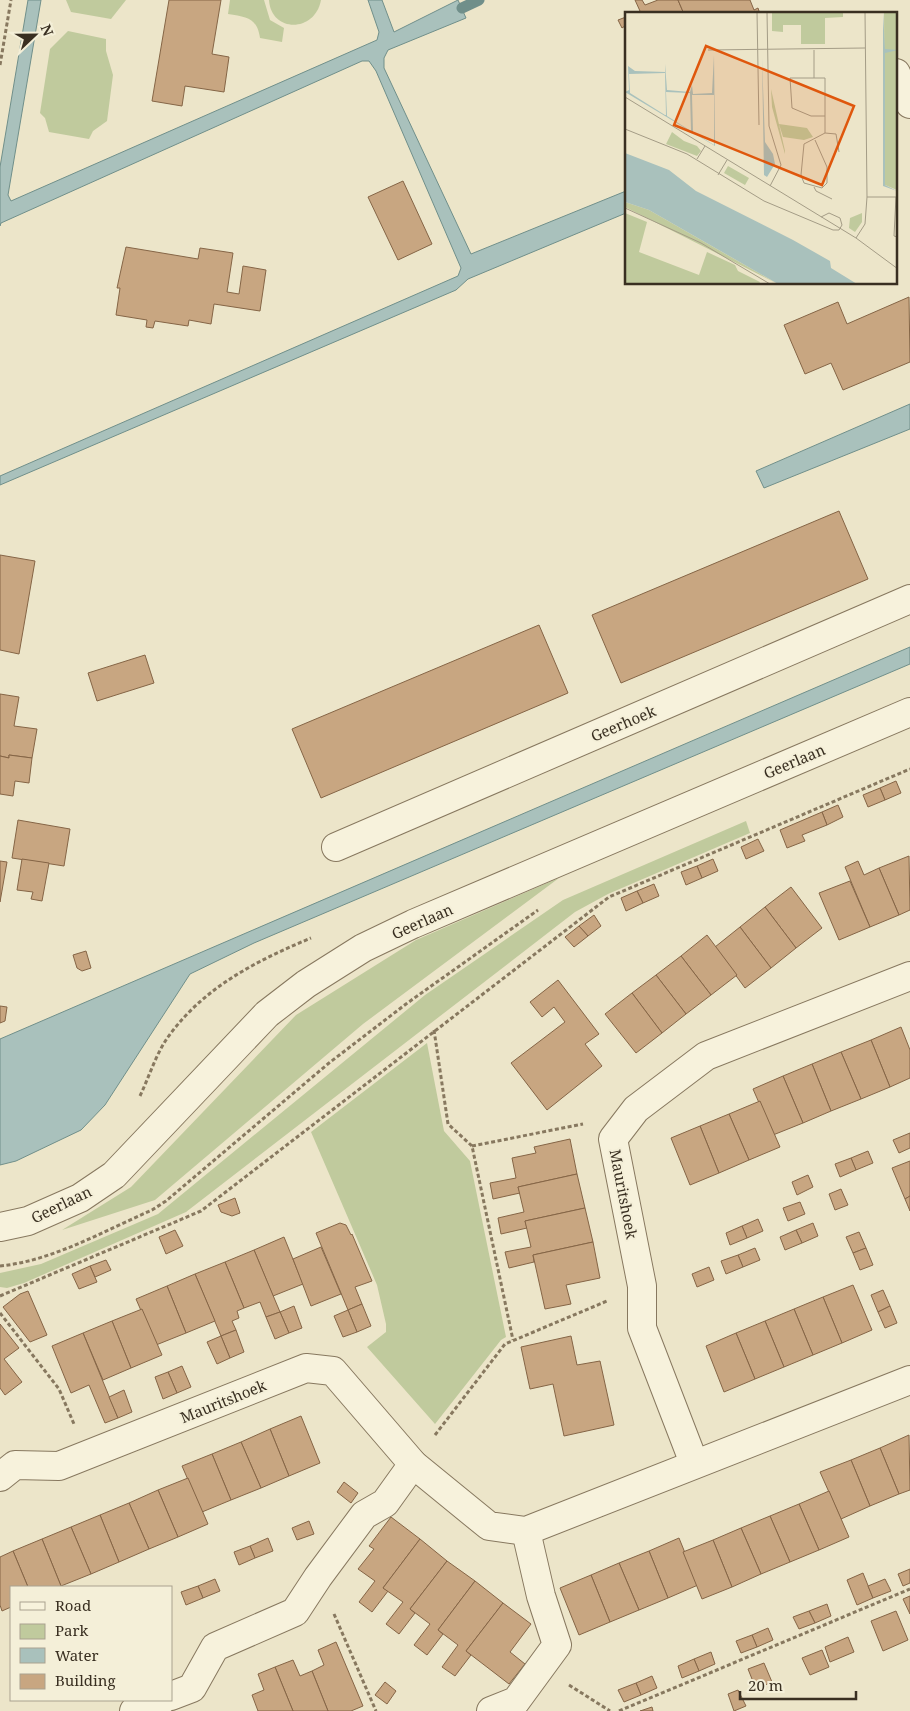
<svg xmlns="http://www.w3.org/2000/svg" width="910" height="1711" font-family="'Noto Serif',serif">
  <style>
    .green { fill: #c0ca9d }
    .water { fill: #a9c1bc; stroke: #708f8a }
    .lines { fill: none; stroke-linecap: round; stroke-linejoin: round }
    .stream { stroke: #708f8a; stroke-width: 11 }
    .building { fill: #c8a681; stroke: #856546 }
    .minor-casing { stroke: #87785f; stroke-width: 30 }
    .path { stroke: #87785f; stroke-width: 3; stroke-dasharray: 4 2.5; stroke-linecap: butt }
    .minor { stroke: #f7f2dc; stroke-width: 28 }
    .labels { text-anchor: middle; dominant-baseline: central; stroke-width: 4; stroke-linejoin: round; paint-order: stroke }
    .street-label { font-size: 15px; fill: #392f21; stroke: #f4efd8 }
    .inset-road { fill: none; stroke: #a49c86; stroke-width: 1 }
    .view { fill: #df570d; fill-opacity: 0.15; stroke: #df570d; stroke-width: 2.5 }
    .inset-edge { fill: none; stroke: #392f21; stroke-width: 2.5 }
  </style>
  <rect width="100%" height="100%" fill="#ece5c9"/>
  <g class="green">
    <path d="M66,0H126L111,19L71,12Z"/>
    <path d="M230,0H264L270,20L284,28L282,42L260,38C257,18 247,17 228,14Z"/>
    <path d="M269,0H321C315,33 271,33 269,0Z"/>
    <path d="M68,31L106,39V51L113,75L107,121L93,131L89,139L49,132L45,118L40,113L50,49Z"/>
    <path d="M746,821L750,833L608,894L575,912L186,1212L24,1283L7,1288L0,1287V1273L41,1264L158,1214L425,995L563,900Z"/>
    <path d="M559,878L363,1024L155,1200L62,1230L131,1187L296,1015L416,940Z"/>
    <path d="M427,1043L444,1131L470,1161L506,1337L501,1340L435,1424L367,1347L386,1332V1324L377,1285L311,1132Z"/>
  </g>
  <g class="water">
    <path d="M28,0H41L8,195L11,201L377,40L379,32L368,0H382L394,32L458,0L466,18L388,50L384,58V68L471,254L626,191V213L468,279L456,290L0,485V476L458,276L461,268L376,71L369,61H362L1,223L0,226V167Z"/>
    <path d="M910,404V429L764,488L756,471Z"/>
    <path d="M910,647V664L254,943L190,974L105,1105L81,1130L16,1161L0,1165V1039Z"/>
  </g>
  <g class="lines">
    <path class="stream" d="M462,8L479,0"/>
  </g>
  <g class="building">
    <path d="M169,0H221L212,54L229,57L224,92L185,86L182,106L152,101Z"/>
    <path d="M635,0H642L645,5L658,0H678L684,14H633L640,11Z"/>
    <path d="M678,0H750L754,10L758,8L760,14H684Z"/>
    <path d="M626,17V29L625,26L622,28L618,20Z"/>
    <path d="M403,181L432,244L398,260L368,197Z"/>
    <path d="M126,247L198,259L200,248L233,253L227,292L239,294L243,266L266,270L260,311L214,304L211,324L189,320L188,326L155,321L153,328L146,327L147,320L116,315L120,288H117Z"/>
    <path d="M909,297L910,362L843,390L831,363L805,374L784,325L838,302L847,324Z"/>
    <path d="M839,511L868,579L621,683L592,615Z"/>
    <path d="M0,555L35,561L19,654L0,650Z"/>
    <path d="M539,625L568,693L321,798L292,729Z"/>
    <path d="M145,655L154,683L97,701L88,673Z"/>
    <path d="M0,694L19,697L14,726L37,729L32,758L9,755V758L0,756Z"/>
    <path d="M9,755L32,758L29,783L15,781L13,796L0,794V756L9,758Z"/>
    <path d="M896,781L901,793L885,800L880,788Z"/>
    <path d="M880,788L885,800L868,807L863,795Z"/>
    <path d="M838,805L843,817L827,825L822,812Z"/>
    <path d="M822,812L827,825L802,835L805,841L787,848L780,830Z"/>
    <path d="M18,820L70,829L64,866L12,858Z"/>
    <path d="M758,839L764,851L746,859L741,847Z"/>
    <path d="M909,856L910,910L899,915L879,868Z"/>
    <path d="M22,859L49,863L42,901L31,899L33,892L17,890Z"/>
    <path d="M713,859L718,871L702,878L697,866Z"/>
    <path d="M0,861L7,862L0,902Z"/>
    <path d="M858,861L864,875L879,868L899,915L870,927L845,867Z"/>
    <path d="M697,866L702,878L686,885L681,872Z"/>
    <path d="M850,881L870,927L839,940L819,893Z"/>
    <path d="M654,884L659,896L643,903L637,891Z"/>
    <path d="M791,887L822,928L796,948L765,907Z"/>
    <path d="M637,891L643,903L626,911L621,898Z"/>
    <path d="M765,907L796,948L771,968L740,927Z"/>
    <path d="M594,915L601,926L588,936L579,926Z"/>
    <path d="M579,926L588,936L574,947L565,937Z"/>
    <path d="M740,927L771,968L745,988L715,947Z"/>
    <path d="M707,935L737,975L711,995L681,956Z"/>
    <path d="M86,951L91,968L82,971L77,968L73,955Z"/>
    <path d="M681,956L711,995L686,1014L656,975Z"/>
    <path d="M656,975L686,1014L662,1033L632,993Z"/>
    <path d="M558,980L599,1034L585,1044L602,1066L547,1110L511,1063L565,1022L554,1007L542,1017L530,1002Z"/>
    <path d="M632,993L662,1033L636,1053L605,1014Z"/>
    <path d="M0,1006L7,1007L5,1021L0,1023Z"/>
    <path d="M901,1027L910,1050V1078L890,1087L871,1040Z"/>
    <path d="M871,1040L890,1087L861,1099L841,1052Z"/>
    <path d="M841,1052L861,1099L831,1111L812,1064Z"/>
    <path d="M812,1064L831,1111L803,1123L783,1076Z"/>
    <path d="M783,1076L803,1123L773,1135L753,1089Z"/>
    <path d="M760,1101L780,1147L749,1160L729,1114Z"/>
    <path d="M729,1114L749,1160L719,1173L700,1126Z"/>
    <path d="M700,1126L719,1173L690,1185L671,1138Z"/>
    <path d="M910,1133V1148L899,1153L893,1140Z"/>
    <path d="M570,1139L577,1174L518,1187L520,1193L493,1199L490,1183L516,1178L512,1158L536,1153L534,1147Z"/>
    <path d="M868,1151L873,1163L856,1170L851,1158Z"/>
    <path d="M851,1158L856,1170L840,1177L835,1164Z"/>
    <path d="M910,1161V1196L905,1199L892,1168Z"/>
    <path d="M577,1174L585,1208L525,1221L527,1228L501,1234L498,1218L524,1212L518,1187Z"/>
    <path d="M808,1175L813,1187L797,1195L792,1182Z"/>
    <path d="M841,1189L848,1205L835,1210L829,1194Z"/>
    <path d="M910,1196V1211L905,1199Z"/>
    <path d="M235,1198L240,1213L232,1216L221,1212L218,1205Z"/>
    <path d="M800,1202L805,1214L788,1221L783,1208Z"/>
    <path d="M585,1208L593,1242L533,1255L534,1262L509,1268L505,1252L531,1247L525,1221Z"/>
    <path d="M758,1219L763,1231L747,1238L742,1226Z"/>
    <path d="M340,1223L346,1225L351,1235L352,1234L372,1281L355,1287L362,1304L348,1310L316,1233Z"/>
    <path d="M813,1223L818,1236L802,1243L796,1230Z"/>
    <path d="M742,1226L747,1238L730,1245L726,1233Z"/>
    <path d="M175,1230L183,1246L166,1254L159,1237Z"/>
    <path d="M796,1230L802,1243L785,1250L780,1237Z"/>
    <path d="M859,1232L866,1248L853,1253L846,1237Z"/>
    <path d="M284,1237L303,1284L273,1296L254,1250Z"/>
    <path d="M593,1242L600,1278L566,1285L571,1304L545,1309L533,1255Z"/>
    <path d="M321,1247L341,1294L311,1306L293,1259Z"/>
    <path d="M755,1248L760,1260L743,1267L738,1255Z"/>
    <path d="M866,1248L873,1265L860,1270L853,1253Z"/>
    <path d="M254,1250L280,1312L266,1317L260,1302L244,1308L225,1262Z"/>
    <path d="M738,1255L743,1267L726,1274L721,1261Z"/>
    <path d="M106,1260L111,1270L95,1277L90,1266Z"/>
    <path d="M225,1262L244,1308L237,1311L239,1318L232,1321L236,1330L221,1336L195,1274Z"/>
    <path d="M90,1266L97,1282L79,1289L72,1274Z"/>
    <path d="M709,1267L714,1280L697,1287L692,1274Z"/>
    <path d="M195,1274L215,1321L186,1333L167,1286Z"/>
    <path d="M853,1285L872,1330L842,1343L823,1297Z"/>
    <path d="M167,1286L186,1333L156,1345L136,1299Z"/>
    <path d="M883,1290L890,1306L878,1312L871,1295Z"/>
    <path d="M28,1291L47,1335L30,1342L3,1307L20,1294Z"/>
    <path d="M823,1297L842,1343L813,1355L794,1309Z"/>
    <path d="M362,1304L371,1326L357,1332L348,1310Z"/>
    <path d="M294,1306L302,1328L289,1333L280,1312Z"/>
    <path d="M890,1306L897,1323L885,1328L878,1312Z"/>
    <path d="M142,1309L162,1355L131,1368L112,1321Z"/>
    <path d="M794,1309L813,1355L784,1367L765,1321Z"/>
    <path d="M348,1310L357,1332L343,1337L334,1316Z"/>
    <path d="M280,1312L289,1333L275,1339L266,1317Z"/>
    <path d="M112,1321L131,1368L103,1380L83,1333Z"/>
    <path d="M765,1321L784,1367L755,1379L736,1333Z"/>
    <path d="M0,1324L19,1348L4,1359L22,1382L5,1395L0,1388Z"/>
    <path d="M236,1330L244,1352L230,1358L221,1336Z"/>
    <path d="M83,1333L118,1418L105,1423L89,1385L71,1393L52,1346Z"/>
    <path d="M736,1333L755,1379L724,1392L706,1346Z"/>
    <path d="M221,1336L230,1358L217,1364L207,1342Z"/>
    <path d="M571,1336L577,1365L600,1361L614,1425L564,1436L553,1384L530,1389L521,1347Z"/>
    <path d="M182,1366L191,1387L177,1393L168,1372Z"/>
    <path d="M168,1372L177,1393L163,1399L155,1377Z"/>
    <path d="M124,1390L132,1412L118,1418L109,1397Z"/>
    <path d="M301,1416L320,1463L289,1476L270,1429Z"/>
    <path d="M270,1429L289,1476L261,1488L241,1442Z"/>
    <path d="M909,1435L910,1490L899,1494L880,1448Z"/>
    <path d="M241,1442L261,1488L231,1500L212,1454Z"/>
    <path d="M880,1448L899,1494L870,1506L851,1460Z"/>
    <path d="M212,1454L231,1500L202,1512L182,1466Z"/>
    <path d="M851,1460L870,1506L841,1519L820,1472Z"/>
    <path d="M188,1478L208,1524L178,1537L158,1490Z"/>
    <path d="M344,1482L358,1493L351,1503L337,1492Z"/>
    <path d="M158,1490L178,1537L149,1549L129,1503Z"/>
    <path d="M829,1491L849,1537L819,1550L799,1504Z"/>
    <path d="M129,1503L149,1549L119,1562L100,1515Z"/>
    <path d="M799,1504L819,1550L790,1562L770,1516Z"/>
    <path d="M100,1515L119,1562L91,1574L71,1527Z"/>
    <path d="M770,1516L790,1562L761,1574L741,1528Z"/>
    <path d="M391,1517L420,1539L383,1588L388,1591L372,1612L359,1602L375,1581L358,1569L374,1549L369,1546Z"/>
    <path d="M309,1521L314,1534L297,1540L292,1528Z"/>
    <path d="M71,1527L91,1574L61,1586L42,1539Z"/>
    <path d="M741,1528L761,1574L732,1587L713,1540Z"/>
    <path d="M268,1538L273,1551L255,1558L250,1546Z"/>
    <path d="M679,1538L698,1585L668,1598L649,1551Z"/>
    <path d="M42,1539L61,1586L58,1587H28L13,1551Z"/>
    <path d="M420,1539L447,1561L410,1609L415,1613L399,1634L386,1624L403,1602L383,1588Z"/>
    <path d="M713,1540L732,1587L702,1599L683,1552Z"/>
    <path d="M250,1546L255,1558L239,1565L234,1552Z"/>
    <path d="M13,1551L28,1587H11V1607L2,1611L0,1605V1557Z"/>
    <path d="M649,1551L668,1598L639,1610L619,1563Z"/>
    <path d="M447,1561L475,1581L438,1630L443,1634L427,1655L414,1645L430,1624L410,1609Z"/>
    <path d="M619,1563L639,1610L610,1622L591,1575Z"/>
    <path d="M910,1569V1583L903,1586L898,1574Z"/>
    <path d="M863,1573L873,1598L857,1605L847,1580Z"/>
    <path d="M591,1575L610,1622L579,1635L560,1588Z"/>
    <path d="M215,1579L220,1591L203,1598L198,1586Z"/>
    <path d="M885,1579L891,1591L873,1598L868,1586Z"/>
    <path d="M475,1581L503,1603L466,1651L471,1655L455,1676L442,1667L458,1645L438,1630Z"/>
    <path d="M198,1586L203,1598L186,1605L181,1592Z"/>
    <path d="M910,1596V1614L903,1599Z"/>
    <path d="M503,1603L531,1624L510,1652L525,1664L509,1684L466,1651Z"/>
    <path d="M827,1604L831,1616L815,1623L809,1611Z"/>
    <path d="M809,1611L815,1623L799,1629L793,1617Z"/>
    <path d="M896,1611L908,1640L883,1651L871,1621Z"/>
    <path d="M768,1628L773,1640L757,1647L752,1635Z"/>
    <path d="M752,1635L757,1647L741,1653L736,1641Z"/>
    <path d="M848,1637L854,1652L830,1662L825,1647Z"/>
    <path d="M336,1642L363,1706L351,1711H328L312,1671L324,1665L318,1650Z"/>
    <path d="M822,1650L829,1667L810,1675L802,1658Z"/>
    <path d="M711,1652L715,1664L699,1671L694,1659Z"/>
    <path d="M694,1659L699,1671L682,1678L678,1666Z"/>
    <path d="M293,1660L300,1676L312,1671L328,1711H293L275,1667Z"/>
    <path d="M764,1663L772,1682L756,1689L748,1669Z"/>
    <path d="M275,1667L293,1711H258L252,1695L264,1690L258,1674Z"/>
    <path d="M652,1676L657,1688L641,1695L636,1683Z"/>
    <path d="M385,1682L396,1691L387,1704L375,1695Z"/>
    <path d="M636,1683L641,1695L624,1702L618,1690Z"/>
    <path d="M738,1690L746,1706L734,1711L728,1694Z"/>
    <path d="M652,1707L653,1711H640Z"/>
  </g>
  <g class="lines">
    <defs>
      <g id="minor">
        <path d="M896,73L910,104"/>
        <path d="M336,847L910,599"/>
        <path d="M0,1227L28,1221L80,1198L114,1175L267,1014L306,984L363,948L413,924L910,712"/>
        <path d="M694,1463L642,1328V1286L613,1139L636,1109L706,1056L910,976"/>
        <path d="M0,1477L15,1465L59,1466L306,1368L333,1371L413,1464L489,1526L526,1531L910,1380"/>
        <path d="M171,1696L192,1688L215,1647L295,1612L318,1577L364,1515L385,1503L413,1464"/>
        <path d="M134,1711L162,1700"/>
        <path d="M491,1711L516,1701L557,1645L541,1596L526,1531"/>
      </g>
    </defs>
    <use href="#minor" class="minor-casing"/>
    <g class="path">
      <path d="M0,65L11,0"/>
      <path d="M434,1030L448,1124L472,1146L513,1340"/>
      <path d="M140,1096C149,1077 156,1054 168,1037C204,987 256,961 311,938"/>
      <path d="M472,1146L583,1124"/>
      <path d="M0,1266C52,1261 104,1231 152,1210L166,1201L329,1063L406,1004L538,910"/>
      <path d="M0,1296L201,1211L609,897L910,769"/>
      <path d="M0,1313L59,1389L74,1424"/>
      <path d="M435,1435L505,1344L607,1301"/>
      <path d="M334,1614L376,1711"/>
      <path d="M569,1685L610,1711"/>
      <path d="M619,1711L910,1589"/>
    </g>
    <use href="#minor" class="minor"/>
  </g>
  <g class="labels">
    <g class="street-label">
      <text transform="translate(623 723) rotate(-23)">Geerhoek</text>
      <text transform="translate(794 761) rotate(-23)">Geerlaan</text>
      <text transform="translate(422 921) rotate(-24)">Geerlaan</text>
      <text transform="translate(624 1194) rotate(79)">Mauritshoek</text>
      <text transform="translate(61 1204) rotate(-26)">Geerlaan</text>
      <text transform="translate(223 1401) rotate(-22)">Mauritshoek</text>
    </g>
  </g>
  <g transform="translate(625 12)">
    <rect width="272" height="272" fill="#ece5c9"/>
    <path d="M147,0H218V5L200,6V32H176V13H158V20L147,19ZM259,0H272V178L260,173ZM146,77L160,139V159V142L147,95ZM154,112L182,116L188,125L179,128L158,125ZM47,120L59,129L72,134L76,139L72,144L41,132ZM103,154L124,166L120,173L99,161ZM0,190L24,198L151,271L0,195ZM0,201L22,210L14,240L74,263L82,240L110,253L113,259L135,270L134,272H0ZM237,201V210L230,220L224,216L225,206Z" fill="#c0ca9d"/>
    <path d="M258,0L260,37L273,38L260,41V173L272,179L258,174ZM89,43L90,134L0,80L4,78L3,54L10,59L40,60V52L42,78L65,80L67,73L68,82L87,81ZM40,61L41,103H40L5,81L4,62ZM41,80L65,81L66,119L42,104ZM67,83H89V133L68,120ZM137,46L140,130L148,142L150,152L142,165L139,163ZM0,141L44,158L71,179L168,228L205,249L206,256L232,272H153L24,198L0,190Z" fill="#a9c1bc" fill-rule="evenodd"/>
    <path class="inset-road" d="M132,0L134,113M142,0L144,114L156,153L145,174M83,38L240,36M189,38V66H200V121L179,132L176,163L179,171L197,176L202,171V155L190,128M189,66H165L167,96L186,104H200M0,85L231,226L273,257M0,117L62,142L139,189L208,218H214L217,213L215,206L204,201L196,205M200,121L211,122L214,140M72,147L80,134M93,163L102,148M189,175L191,179L207,187M242,185H273M271,185L269,224L273,225M0,196L76,231L145,272M231,226L240,212L242,185L240,0"/>
    <path class="view" d="M81,34L229,94L197,173L49,113Z"/>
    <rect width="272" height="272" class="inset-edge"/>
  </g>
  <rect x="10" y="1586" width="162" height="115" fill="#f4efd8" stroke="#a9a28f"/>
  <rect x="20" y="1602" width="25" height="8" fill="#f7f2dc" stroke="#a9a28f"/>
  <text x="55" y="1611" font-size="15" fill="#392f21">Road</text>
  <rect x="20" y="1624" width="25" height="15" fill="#c0ca9d" stroke="#a9a28f"/>
  <text x="55" y="1636" font-size="15" fill="#392f21">Park</text>
  <rect x="20" y="1648" width="25" height="15" fill="#a9c1bc" stroke="#a9a28f"/>
  <text x="55" y="1661" font-size="15" fill="#392f21">Water</text>
  <rect x="20" y="1674" width="25" height="15" fill="#c8a681" stroke="#a9a28f"/>
  <text x="55" y="1686" font-size="15" fill="#392f21">Building</text>
  <g transform="translate(35 35) rotate(68)" stroke="#f4efd8" stroke-width="4" paint-order="stroke">
  <path d="M0-4L9 19L0 12L-9 19Z" fill="#392f21"/>
  <text y="-8" font-size="14" font-weight="bold" text-anchor="middle" fill="#392f21">N</text>
  </g>
  <path d="M740 1691v8h116v-8" fill="none" stroke="#392f21" stroke-width="2.5"/>
  <text x="748" y="1691" font-size="15" fill="#392f21" stroke="#f4efd8" stroke-width="4" paint-order="stroke">20 m</text>
</svg>
